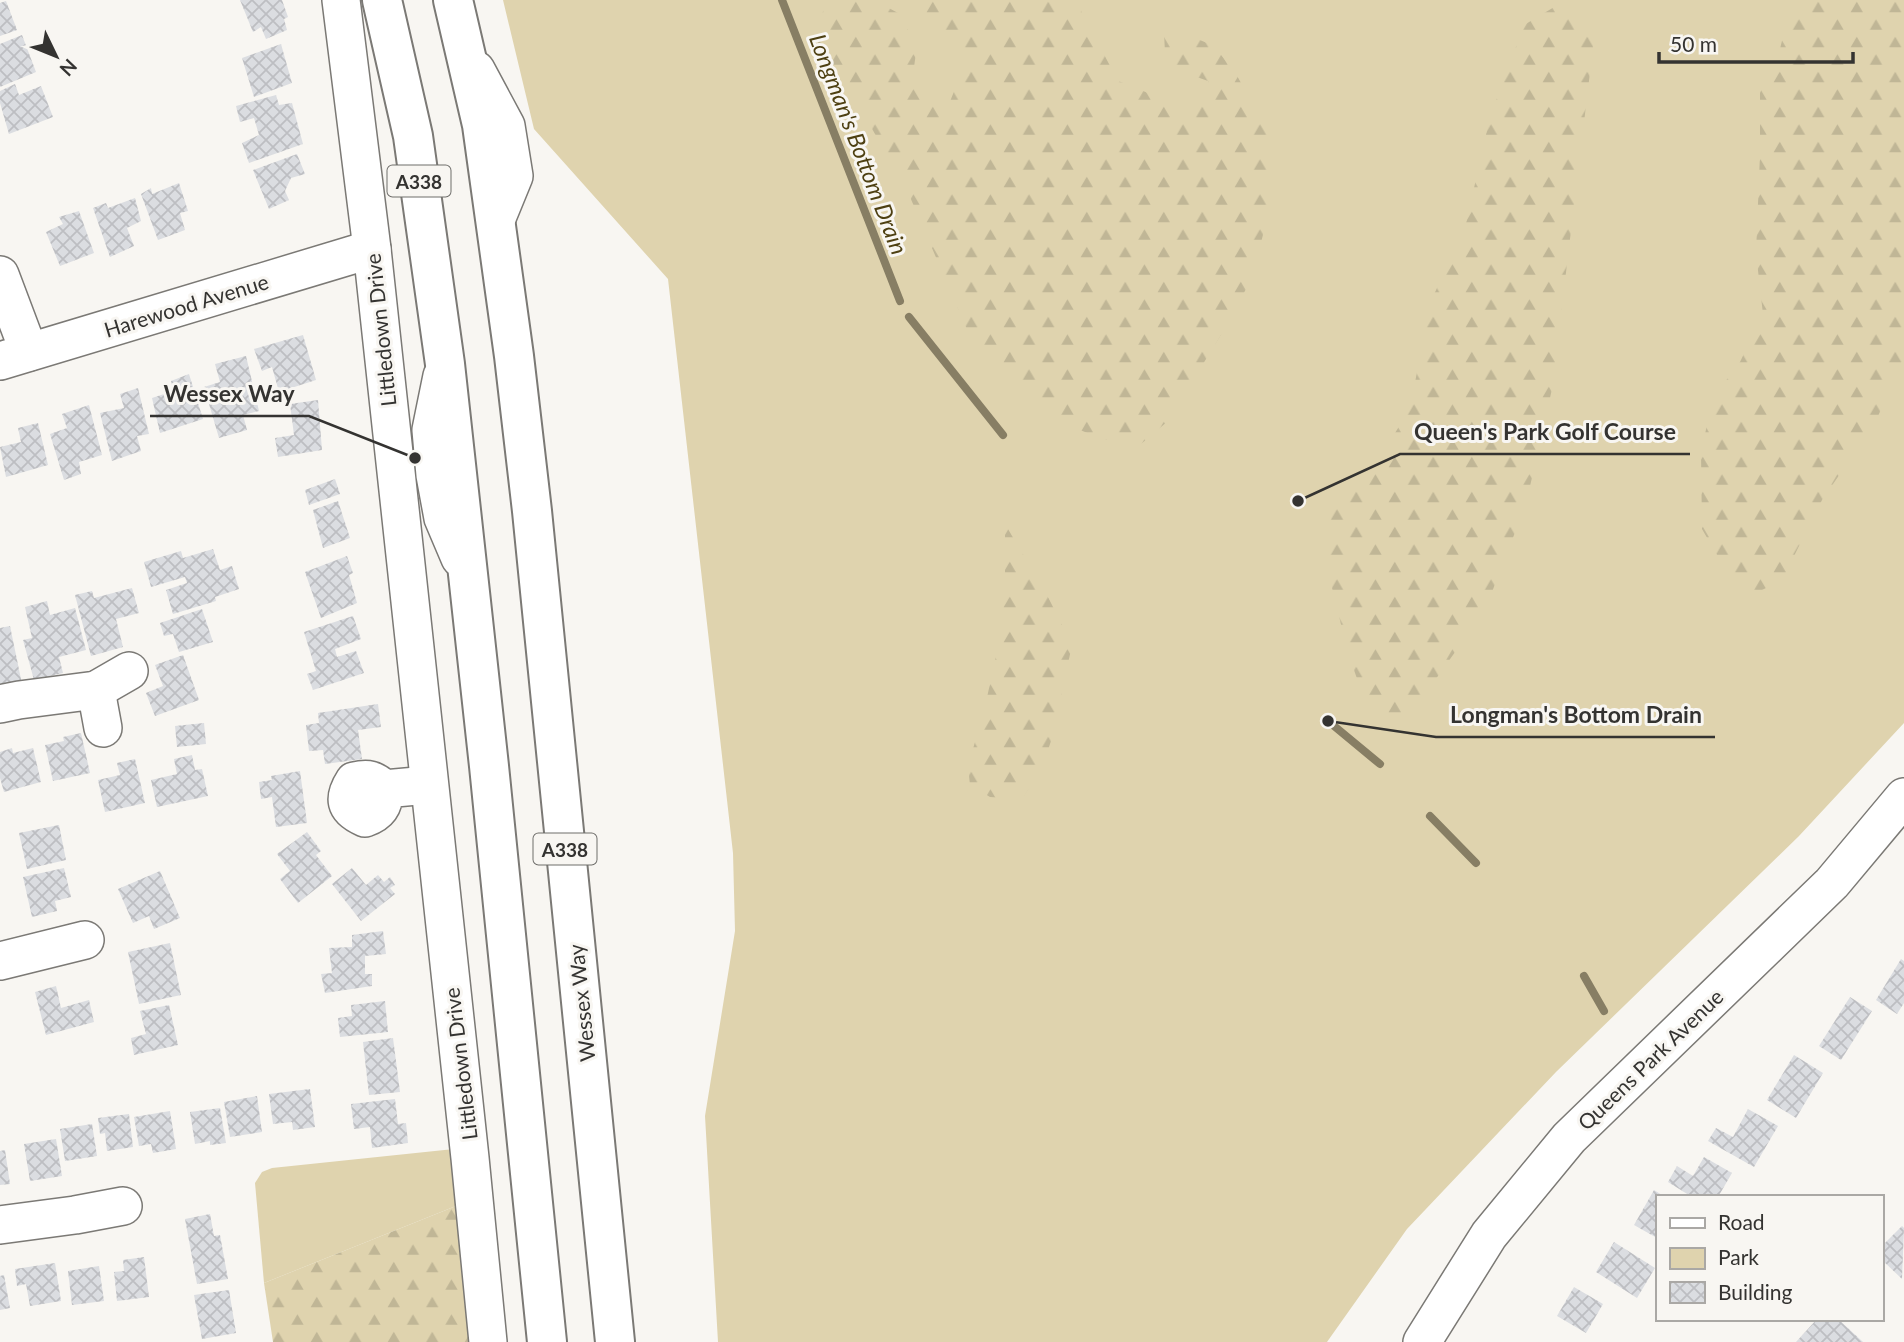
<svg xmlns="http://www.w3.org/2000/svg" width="1904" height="1342" font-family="Lato,sans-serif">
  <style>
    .green { fill: #dfd3ae }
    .forest { fill: url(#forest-firs) }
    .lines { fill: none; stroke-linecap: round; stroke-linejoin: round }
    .stream { stroke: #877e64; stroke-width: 8 }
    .building { fill: url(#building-cross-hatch) }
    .minor-casing { stroke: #7b7975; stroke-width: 40 }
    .highway-casing { stroke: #7b7975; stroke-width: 42 }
    .minor { stroke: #fff; stroke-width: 37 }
    .highway { stroke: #fff; stroke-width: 38 }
    .labels { text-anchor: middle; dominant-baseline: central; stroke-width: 6; stroke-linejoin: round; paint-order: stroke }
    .shield { fill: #f8f6f2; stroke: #6f6e6b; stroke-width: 2 }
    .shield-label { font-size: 19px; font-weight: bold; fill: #343331 }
    .street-label { font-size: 21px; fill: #343331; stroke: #f8f6f2 }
    .water-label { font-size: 23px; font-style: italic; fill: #4e4012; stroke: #f8f6f2 }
    .leader { fill: none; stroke: #343331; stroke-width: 2.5 }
    .callout-dot { fill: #343331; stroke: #f8f6f2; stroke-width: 2.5 }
    .callout-label { font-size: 23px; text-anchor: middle; font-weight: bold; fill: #343331; stroke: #f8f6f2; stroke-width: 6; stroke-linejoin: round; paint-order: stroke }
  </style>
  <defs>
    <pattern id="forest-firs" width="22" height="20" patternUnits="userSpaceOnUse" patternTransform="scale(1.75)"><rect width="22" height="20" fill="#dfd3ae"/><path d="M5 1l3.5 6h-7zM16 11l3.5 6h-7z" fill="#c0b696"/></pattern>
    <pattern id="building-cross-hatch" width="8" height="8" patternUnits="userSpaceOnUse" patternTransform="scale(1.75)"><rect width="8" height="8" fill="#dbdde1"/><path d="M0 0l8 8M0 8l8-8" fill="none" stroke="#bdbec2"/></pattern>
  </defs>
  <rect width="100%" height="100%" fill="#f8f6f2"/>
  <g class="green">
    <path d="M503,0H1904V723L1799,836L1556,1072L1407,1229L1327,1342H718L705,1116L735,931L733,853L668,279L534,129Z"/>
    <path d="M454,1149L461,1204L264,1283L255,1183L262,1172L272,1168Z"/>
  </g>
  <g class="forest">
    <path d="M835,0H874L898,13L917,46L913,74L945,114L955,89L969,75L949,44L913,0H1083L1081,11L1118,81C1144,90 1168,104 1194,111L1211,100L1208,81L1183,72L1165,53L1164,32L1188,35L1214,46L1236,74L1273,140L1268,215L1252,278L1222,333L1168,421L1141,444L1102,439L1051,418L1012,386L972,341L907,190L871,127L814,36L825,6Z"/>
    <path d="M1566,0L1594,39L1552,389L1526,504L1485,610L1433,683L1399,717L1367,707L1348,653L1323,551L1332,513L1375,465L1410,409L1430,303L1465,228L1490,117L1524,25Z"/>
    <path d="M1792,0H1904V357L1875,423L1822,500L1782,580L1756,593L1735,586L1702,529L1701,452L1713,398L1740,362L1763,314L1756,253L1760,154V93L1779,53Z"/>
    <path d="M1005,524L1047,595L1072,645L1052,738L1042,768L1022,799L990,797L970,785L968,766L984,711L997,652L1005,589Z"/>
    <path d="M461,1204L477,1342H273L264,1283Z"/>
  </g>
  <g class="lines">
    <g class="stream">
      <path d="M782,0L900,301"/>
      <path d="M909,317L1003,435"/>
      <path d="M1328,721L1380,764"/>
      <path d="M1430,816L1476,863"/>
      <path d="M1584,976L1604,1011"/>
    </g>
  </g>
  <g class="building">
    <path d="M240,0H282L288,17L284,19L287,30L266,39L261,27L253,32Z"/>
    <path d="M6,1L17,30L0,36V3Z"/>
    <path d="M22,35L36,72L0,87V44Z"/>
    <path d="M281,44L292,83L254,97L242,58Z"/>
    <path d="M15,84L19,95L41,86L53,117L9,134L0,103V91Z"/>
    <path d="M276,95L279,105L292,103L303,144L249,163L242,143L259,135L254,118L240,122L236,106Z"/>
    <path d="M297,154L305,174L291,178L285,191L289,200L269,209L253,170Z"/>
    <path d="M179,183L188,211L180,213L185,230L158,240L141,194L151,188L152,194Z"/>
    <path d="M135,198L141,221L127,228L134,246L110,257L93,208L106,203L108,208Z"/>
    <path d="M79,211L94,253L60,266L46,232L63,224L59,217Z"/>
    <path d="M303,335L316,380L279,392L272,367L262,371L254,349Z"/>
    <path d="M246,356L259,411L243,415L247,430L219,438L204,387L220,382L215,364Z"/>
    <path d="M189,374L203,419L160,433L152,398L173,391L171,381Z"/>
    <path d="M138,388L149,434L137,436L141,451L112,461L100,413L124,408L120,394Z"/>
    <path d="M318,400L322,450L278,457L275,438L294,435L290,404Z"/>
    <path d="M89,405L102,455L79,462L81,474L64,480L50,434L67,428L62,414Z"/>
    <path d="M38,423L48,465L6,477L0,447L21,442L18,428Z"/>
    <path d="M335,479L340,494L309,505L305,490Z"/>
    <path d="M338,501L350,538L323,548L313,510Z"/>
    <path d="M213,549L220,570L232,566L239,589L215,597L216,601L173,614L166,590L187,583L185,577L151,587L144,562L181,551L183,558Z"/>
    <path d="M347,556L353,573L349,575L357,603L321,618L305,572Z"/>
    <path d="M132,588L139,613L116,619L123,647L91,656L75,595L92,591L94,598Z"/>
    <path d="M47,601L50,615L75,608L86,650L59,657L63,673L34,680L23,640L32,638L25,607Z"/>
    <path d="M202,609L213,642L179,652L173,634L164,636L160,623Z"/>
    <path d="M353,616L361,639L335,649L337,657L356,651L364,673L313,690L307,674L316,671L304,632Z"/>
    <path d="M10,626L22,684L0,688V628Z"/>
    <path d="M183,655L199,700L155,716L146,693L163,686L155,665Z"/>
    <path d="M378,704L381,727L358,730L362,759L325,764L323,750L309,751L306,725L319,723L318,713Z"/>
    <path d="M204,723L206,744L177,747L175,726Z"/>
    <path d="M81,733L90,773L53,781L45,745L64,741L63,737Z"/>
    <path d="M12,748L13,753L33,748L41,782L4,792L0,778V752Z"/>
    <path d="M192,755L195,770L202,769L208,796L157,807L151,780L177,774L174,759Z"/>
    <path d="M135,759L145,803L105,812L98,780L120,775L117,763Z"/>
    <path d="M300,771L307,823L276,827L272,797L261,799L259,782L272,780L271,776Z"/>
    <path d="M59,825L66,860L27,869L19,833Z"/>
    <path d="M307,832L321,851L316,855L332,876L298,903L280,879L290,871L277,854Z"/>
    <path d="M64,868L71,897L55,901L57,911L32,917L23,877Z"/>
    <path d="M352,868L366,885L378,875L384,882L390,877L395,885L390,888L395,894L361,921L332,884Z"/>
    <path d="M160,871L180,918L154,929L149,916L133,923L118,889Z"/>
    <path d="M383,931L386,954L365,956V974H372V986L325,993L321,974L332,973L329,948L352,947V935Z"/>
    <path d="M170,943L181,995L139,1004L128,952Z"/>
    <path d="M1901,959L1904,961V1003L1897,1014L1876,1000Z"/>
    <path d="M56,986L61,1008L89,1000L94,1022L46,1035L35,992Z"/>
    <path d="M1850,997L1872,1011L1841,1060L1819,1046Z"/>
    <path d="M385,1001L388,1032L340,1037L338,1018L352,1016L351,1005Z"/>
    <path d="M169,1005L178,1045L134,1055L131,1038L146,1034L140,1011Z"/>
    <path d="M393,1038L400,1092L369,1095L363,1042Z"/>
    <path d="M1794,1055L1823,1073L1796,1118L1767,1100Z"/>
    <path d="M310,1089L315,1127L293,1130L292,1122L273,1124L269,1094Z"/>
    <path d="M257,1096L262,1132L230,1137L224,1102Z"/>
    <path d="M395,1099L398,1124L406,1123L408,1143L372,1148L370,1127L354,1129L351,1104Z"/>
    <path d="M220,1108L226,1143L210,1145V1141L195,1144L190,1112Z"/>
    <path d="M1748,1109L1778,1126L1754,1167L1708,1141L1716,1128L1733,1137Z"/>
    <path d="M170,1111L176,1149L153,1153L151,1144L139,1146L134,1117Z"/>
    <path d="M129,1114L133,1147L107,1151L105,1133L100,1134L98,1118Z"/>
    <path d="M92,1124L97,1156L65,1161L60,1129Z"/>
    <path d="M56,1139L62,1176L30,1181L24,1144Z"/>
    <path d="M5,1150L10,1184L0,1185V1151Z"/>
    <path d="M1704,1157L1732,1173L1718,1197H1692L1668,1182L1677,1166L1693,1176Z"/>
    <path d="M1654,1190L1665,1197H1657V1238L1634,1225Z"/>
    <path d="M210,1214L214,1236L220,1235L228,1279L197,1284L185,1219Z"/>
    <path d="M1902,1226L1904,1228L1902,1279L1881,1259V1247Z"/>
    <path d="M1614,1242L1655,1268L1637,1298L1596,1272Z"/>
    <path d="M144,1257L149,1297L117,1301L114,1272L124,1271L123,1260Z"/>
    <path d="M55,1263L61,1301L30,1306L26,1284L17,1286L15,1269Z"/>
    <path d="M99,1266L104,1301L72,1305L68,1271Z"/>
    <path d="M4,1275L10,1308L0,1310V1276Z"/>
    <path d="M1574,1287L1603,1304L1586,1333L1557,1316Z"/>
    <path d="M229,1290L236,1333L202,1339L194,1295Z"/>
    <path d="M1817,1319H1838L1863,1342H1796Z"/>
  </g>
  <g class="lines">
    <defs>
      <g id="minor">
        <path d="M341,0L372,249L470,1158L488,1342"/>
        <path d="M476,70L506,126L514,176L496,220"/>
        <path d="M0,275L29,352"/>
        <path d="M0,361L372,249"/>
        <path d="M442,376L431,430L435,475L443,518L460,558"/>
        <path d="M96,690L103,728"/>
        <path d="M0,704L19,700L96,690L129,671"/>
        <path d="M384,789C374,779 368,778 354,781C343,798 344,809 365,818C379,813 385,805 384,789L428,785"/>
        <path d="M0,961L85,940"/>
        <path d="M0,1225L75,1215L123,1206"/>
        <path d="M1422,1342L1489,1235L1569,1138L1832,883L1904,797"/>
      </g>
      <g id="highway">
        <path d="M382,0L413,136L445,364L489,766L547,1342"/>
        <path d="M453,0L482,125L514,356L532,511L615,1342"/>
      </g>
    </defs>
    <use href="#minor" class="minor-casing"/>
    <use href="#highway" class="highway-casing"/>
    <use href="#minor" class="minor"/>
    <use href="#highway" class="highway"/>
  </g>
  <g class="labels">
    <g class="shield">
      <rect x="387.5" y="165.5" width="63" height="31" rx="5"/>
      <rect x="533.5" y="833.5" width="63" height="31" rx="5"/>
    </g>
    <g class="shield-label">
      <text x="419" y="181">A338</text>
      <text x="565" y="849">A338</text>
    </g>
    <g class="street-label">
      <text transform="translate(186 305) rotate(-17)">Harewood Avenue</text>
      <text transform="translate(380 330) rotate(-96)">Littledown Drive</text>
      <text transform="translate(581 1003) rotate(-96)">Wessex Way</text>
      <text transform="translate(1650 1059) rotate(-44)">Queens Park Avenue</text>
      <text transform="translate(460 1064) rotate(-97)">Littledown Drive</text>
    </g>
    <g class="water-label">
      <text transform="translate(859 144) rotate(69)">Longman's Bottom Drain</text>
    </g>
  </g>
  <path class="leader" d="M415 458L309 416H150M1298 501L1400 454H1690M1328 721L1436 737H1715"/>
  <g class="callout-dot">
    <circle cx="415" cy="458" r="7"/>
    <circle cx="1298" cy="501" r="7"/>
    <circle cx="1328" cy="721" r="7"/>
  </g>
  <g class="callout-label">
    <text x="229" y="402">Wessex Way</text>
    <text x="1545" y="440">Queen's Park Golf Course</text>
    <text x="1576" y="723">Longman's Bottom Drain</text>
  </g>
  <rect x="1656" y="1195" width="228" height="126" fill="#f8f6f2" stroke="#aaa8a5" stroke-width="2"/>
  <rect x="1670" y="1218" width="35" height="10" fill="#ffffff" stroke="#aaa8a5" stroke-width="2"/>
  <text x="1718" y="1230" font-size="21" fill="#343331">Road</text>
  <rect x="1670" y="1248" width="35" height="21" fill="#dfd3ae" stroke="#aaa8a5" stroke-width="2"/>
  <text x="1718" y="1265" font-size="21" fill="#343331">Park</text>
  <rect x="1670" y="1282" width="35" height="21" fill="url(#building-cross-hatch)" stroke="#aaa8a5" stroke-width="2"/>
  <text x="1718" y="1300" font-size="21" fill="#343331">Building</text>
  <g transform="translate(56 56) rotate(133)" stroke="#f8f6f2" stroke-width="5" paint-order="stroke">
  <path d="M0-5L12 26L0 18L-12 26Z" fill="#343331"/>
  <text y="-10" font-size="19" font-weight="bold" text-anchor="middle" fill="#343331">N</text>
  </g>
  <path d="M1659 52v10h194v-10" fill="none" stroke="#343331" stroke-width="3.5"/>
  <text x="1670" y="52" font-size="21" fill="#343331" stroke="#f8f6f2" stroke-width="5" paint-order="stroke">50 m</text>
</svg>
